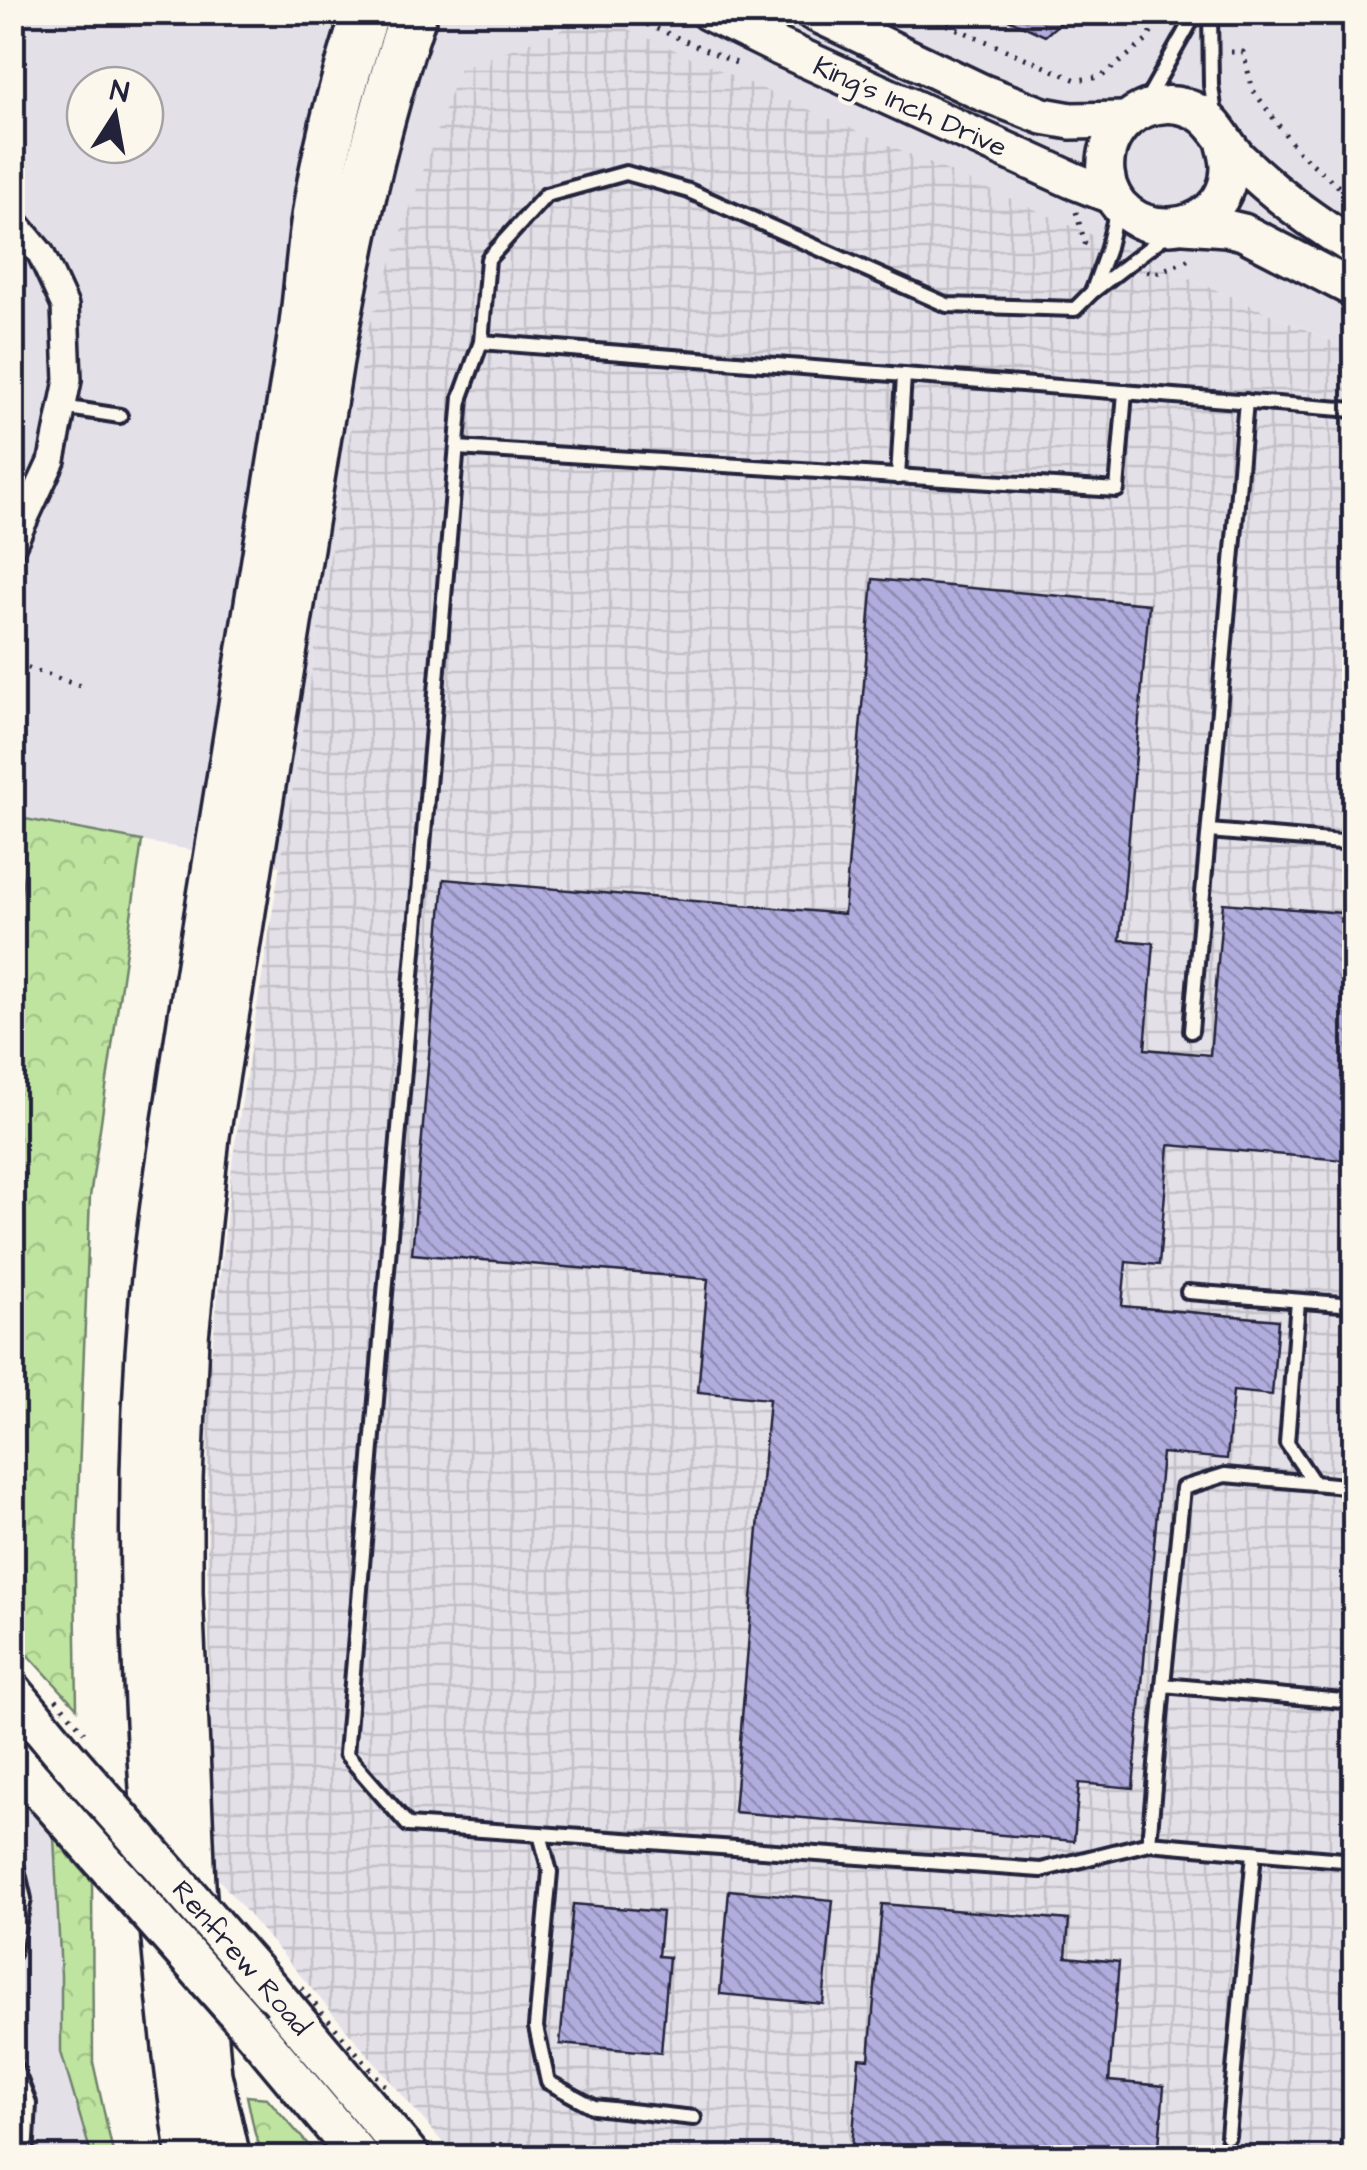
<svg xmlns="http://www.w3.org/2000/svg" width="1367" height="2170" font-family="'Architects Daughter',sans-serif">
  <style>
    .built { fill: #e4e0e8; fill-rule: evenodd }
    .industrial { fill: url(#industrial-grid) }
    .forest { fill: url(#forest-crowns); stroke: #70836d; stroke-width: 2.5 }
    .building { fill: url(#building-back-hatch); stroke: #22223b; stroke-width: 2.5 }
    .lines { fill: none; stroke-linecap: round; stroke-linejoin: round }
    .lane-casing { stroke: #22223b; stroke-width: 20 }
    .street-casing { stroke: #22223b; stroke-width: 32 }
    .secondary-casing { stroke: #22223b; stroke-width: 42 }
    .primary-casing { stroke: #22223b; stroke-width: 45 }
    .highway-casing { stroke: #22223b; stroke-width: 52 }
    .path { stroke: #22223b; stroke-width: 5; stroke-dasharray: 2.5 8; stroke-linecap: butt }
    .lane { stroke: #fbf7ec; stroke-width: 12 }
    .street { stroke: #fbf7ec; stroke-width: 25 }
    .secondary { stroke: #fbf7ec; stroke-width: 35 }
    .primary { stroke: #fbf7ec; stroke-width: 38 }
    .highway { stroke: #fbf7ec; stroke-width: 45 }
    .primary-bridge-casing { stroke: #22223b; stroke-width: 45; stroke-linecap: butt }
    .path-bridge { stroke: #22223b; stroke-width: 5; stroke-dasharray: 2.5 8; stroke-linecap: butt }
    .primary-bridge { stroke: #fbf7ec; stroke-width: 38 }
    .labels { text-anchor: middle; dominant-baseline: central; stroke-width: 8; stroke-linejoin: round; paint-order: stroke }
    .street-label { font-size: 28px; fill: #22223b; stroke: #fbf7ec }
  </style>
  <defs>
    <pattern id="industrial-grid" width="8" height="8" patternUnits="userSpaceOnUse" patternTransform="scale(2.5)"><rect width="8" height="8" fill="#e4e0e8"/><path d="M0 4h8M4 0v8" fill="none" stroke="#c3c0c8"/></pattern>
    <pattern id="forest-crowns" width="20" height="18" patternUnits="userSpaceOnUse" patternTransform="scale(2.5)"><rect width="20" height="18" fill="#bfe49f"/><path d="M2 6a3 3 0 1 1 6 0M12 15a3 3 0 1 1 6 0" fill="none" stroke="#a4c38a"/></pattern>
    <pattern id="building-back-hatch" width="6" height="6" patternUnits="userSpaceOnUse" patternTransform="scale(2.5)"><rect width="6" height="6" fill="#b0acdd"/><path d="M-1 5l2 2M0 0l6 6M5-1l2 2" fill="none" stroke="#8f8cb4"/></pattern>
  </defs>
  <rect width="100%" height="100%" fill="#fbf7ec"/>
  <filter id="ink" filterUnits="userSpaceOnUse"><feTurbulence type="fractalNoise" baseFrequency=".01" numOctaves="2"/><feDisplacementMap in="SourceGraphic" scale="20" xChannelSelector="R" yChannelSelector="G"/><feConvolveMatrix kernelMatrix="1 2 1 2 8 2 1 2 1" color-interpolation-filters="sRGB"/></filter>
  <g filter="url(#ink)">
    <g class="built">
      <path d="M13,13H1354V351L1065,223L366,334L280,866L13,818ZM85,85H145V145H85Z"/>
      <path d="M12,1787L54,1837L61,1975V2052L92,2157H13Z"/>
    </g>
    <path class="industrial" d="M598,16L1354,351V2157H455L215,1875L207,1556L208,1386L233,1156L366,334L459,69Z"/>
    <g class="forest">
      <path d="M25,819L142,841L90,1197L75,1575L77,1708L13,1638L12,948L24,874Z"/>
      <path d="M54,1837L92,1882L93,2062L114,2157H92L61,2052V1975Z"/>
      <path d="M247,2096L267,2098L319,2157H264L255,2134Z"/>
    </g>
    <g class="building">
      <path d="M993,12H1072L1045,36Z"/>
      <path d="M873,579L1149,604L1120,940L1154,943L1145,1049L1210,1055L1223,903L1354,914V1161L1169,1145L1159,1265L1126,1262L1122,1306L1278,1320L1272,1395L1233,1391L1227,1459L1162,1453L1133,1788L1079,1783L1074,1841L734,1812L769,1399L698,1392L708,1279L412,1254L444,879L844,914Z"/>
      <path d="M729,1890L833,1900L823,2004L720,1994Z"/>
      <path d="M573,1904L662,1912L658,1956L669,1957L661,2053L560,2044Z"/>
      <path d="M882,1904L1069,1920L1066,1957L1119,1962L1109,2081L1164,2086L1158,2158H979L852,2147L859,2058L869,2059Z"/>
    </g>
    <g class="lines">
      <defs>
        <g id="lane">
          <path d="M1210,12L1211,85L1215,115"/>
          <path d="M1145,103L1196,12"/>
          <path d="M1093,290L1107,251L1117,209"/>
          <path d="M481,342L488,259L546,195L626,173L689,191L947,305L1075,309L1092,292L1171,231"/>
          <path d="M62,407L120,416"/>
          <path d="M457,448L1117,490L1125,392"/>
          <path d="M898,477L904,375"/>
          <path d="M1209,831L1354,843"/>
          <path d="M1191,1031L1246,401"/>
          <path d="M1188,1292L1354,1305"/>
          <path d="M1298,1301L1287,1443L1314,1483L1354,1487"/>
          <path d="M1163,1685L1183,1488L1225,1475L1314,1483"/>
          <path d="M1354,1702L1163,1685L1149,1843L1354,1861"/>
          <path d="M540,1834L1041,1870L1149,1843"/>
          <path d="M12,1847L24,1899L12,1954"/>
          <path d="M12,2060L29,2103L26,2158"/>
          <path d="M694,2118L594,2107L548,2082L536,2027L550,1872L540,1834L408,1825L346,1754L461,397L481,342L1354,410"/>
          <path d="M1228,2136L1254,1853"/>
          <path d="M1349,2158L1354,2100"/>
        </g>
        <path id="street" d="M12,219L41,254L65,306L68,380L52,460L12,546"/>
        <g id="secondary">
          <path d="M708,12L777,46L1072,180L1113,196"/>
          <path d="M813,12L981,92L1043,116L1071,121L1126,120"/>
          <path d="M1225,145C1227,152 1229,160 1229,168C1227,242 1114,247 1106,173C1101,122 1155,88 1199,113C1217,123 1225,145 1239,159C1274,193 1312,222 1354,247"/>
          <path d="M1185,225L1226,228L1243,232L1354,289"/>
        </g>
        <g id="primary">
          <path d="M12,1691L69,1760"/>
          <path d="M12,1757L29,1777"/>
          <path d="M271,1991L411,2158"/>
          <path d="M251,2028L360,2158"/>
        </g>
        <g id="highway">
          <path d="M191,2158C175,2057 166,1956 158,1855C143,1669 137,1486 153,1300C159,1231 170,1163 180,1095C203,937 231,780 255,622C270,525 287,429 302,332C307,296 309,260 314,224C324,152 343,81 366,12"/>
          <path d="M227,2158L208,2075L192,1885L179,1593V1479L185,1337L206,1136L330,360C351,243 375,125 414,12"/>
        </g>
      </defs>
      <use href="#lane" class="lane-casing"/>
      <use href="#street" class="street-casing"/>
      <use href="#secondary" class="secondary-casing"/>
      <use href="#primary" class="primary-casing"/>
      <use href="#highway" class="highway-casing"/>
      <g class="path">
        <path d="M618,12L741,65"/>
        <path d="M918,12L1076,80L1101,77L1146,41L1164,12"/>
        <path d="M1231,52H1243L1253,90L1288,138L1300,153L1354,200"/>
        <path d="M1076,212L1085,243L1092,245"/>
        <path d="M1147,271L1154,274L1192,258"/>
        <path d="M12,643L20,665L86,688"/>
        <path d="M12,842V853"/>
        <path d="M12,1645L26,1661"/>
      </g>
      <use href="#lane" class="lane"/>
      <use href="#street" class="street"/>
      <use href="#secondary" class="secondary"/>
      <use href="#primary" class="primary"/>
      <use href="#highway" class="highway"/>
      <defs>
        <g id="primary-bridge">
          <path d="M69,1760L271,1991"/>
          <path d="M29,1777L251,2028"/>
        </g>
      </defs>
      <use href="#primary-bridge" class="primary-bridge-casing"/>
      <g class="path-bridge">
        <path d="M56,1699L84,1732"/>
        <path d="M301,1988L387,2088"/>
      </g>
      <use href="#primary-bridge" class="primary-bridge"/>
    </g>
  </g>
  <g class="labels">
    <g class="street-label">
      <text transform="translate(910 107) rotate(24)">King's Inch Drive</text>
      <text transform="translate(241 1958) rotate(49)">Renfrew Road</text>
    </g>
  </g>
  <rect width="1367" height="2170" fill="none" stroke="#fbf7ec" stroke-width="50"/>
  <rect x="25" y="25" width="1317" height="2120" fill="none" stroke="#22223b" stroke-width="4" filter="url(#ink)"/>
  <g transform="translate(115 115) rotate(11)"><circle r="48" fill="#fbf7ec" stroke="#a4a2a5" stroke-width="2.5"/>
  <path d="M0-8L18 38L0 25L-18 38Z" fill="#22223b"/>
  <text y="-15" font-size="28" font-weight="bold" text-anchor="middle" fill="#22223b">N</text>
  </g>
</svg>
